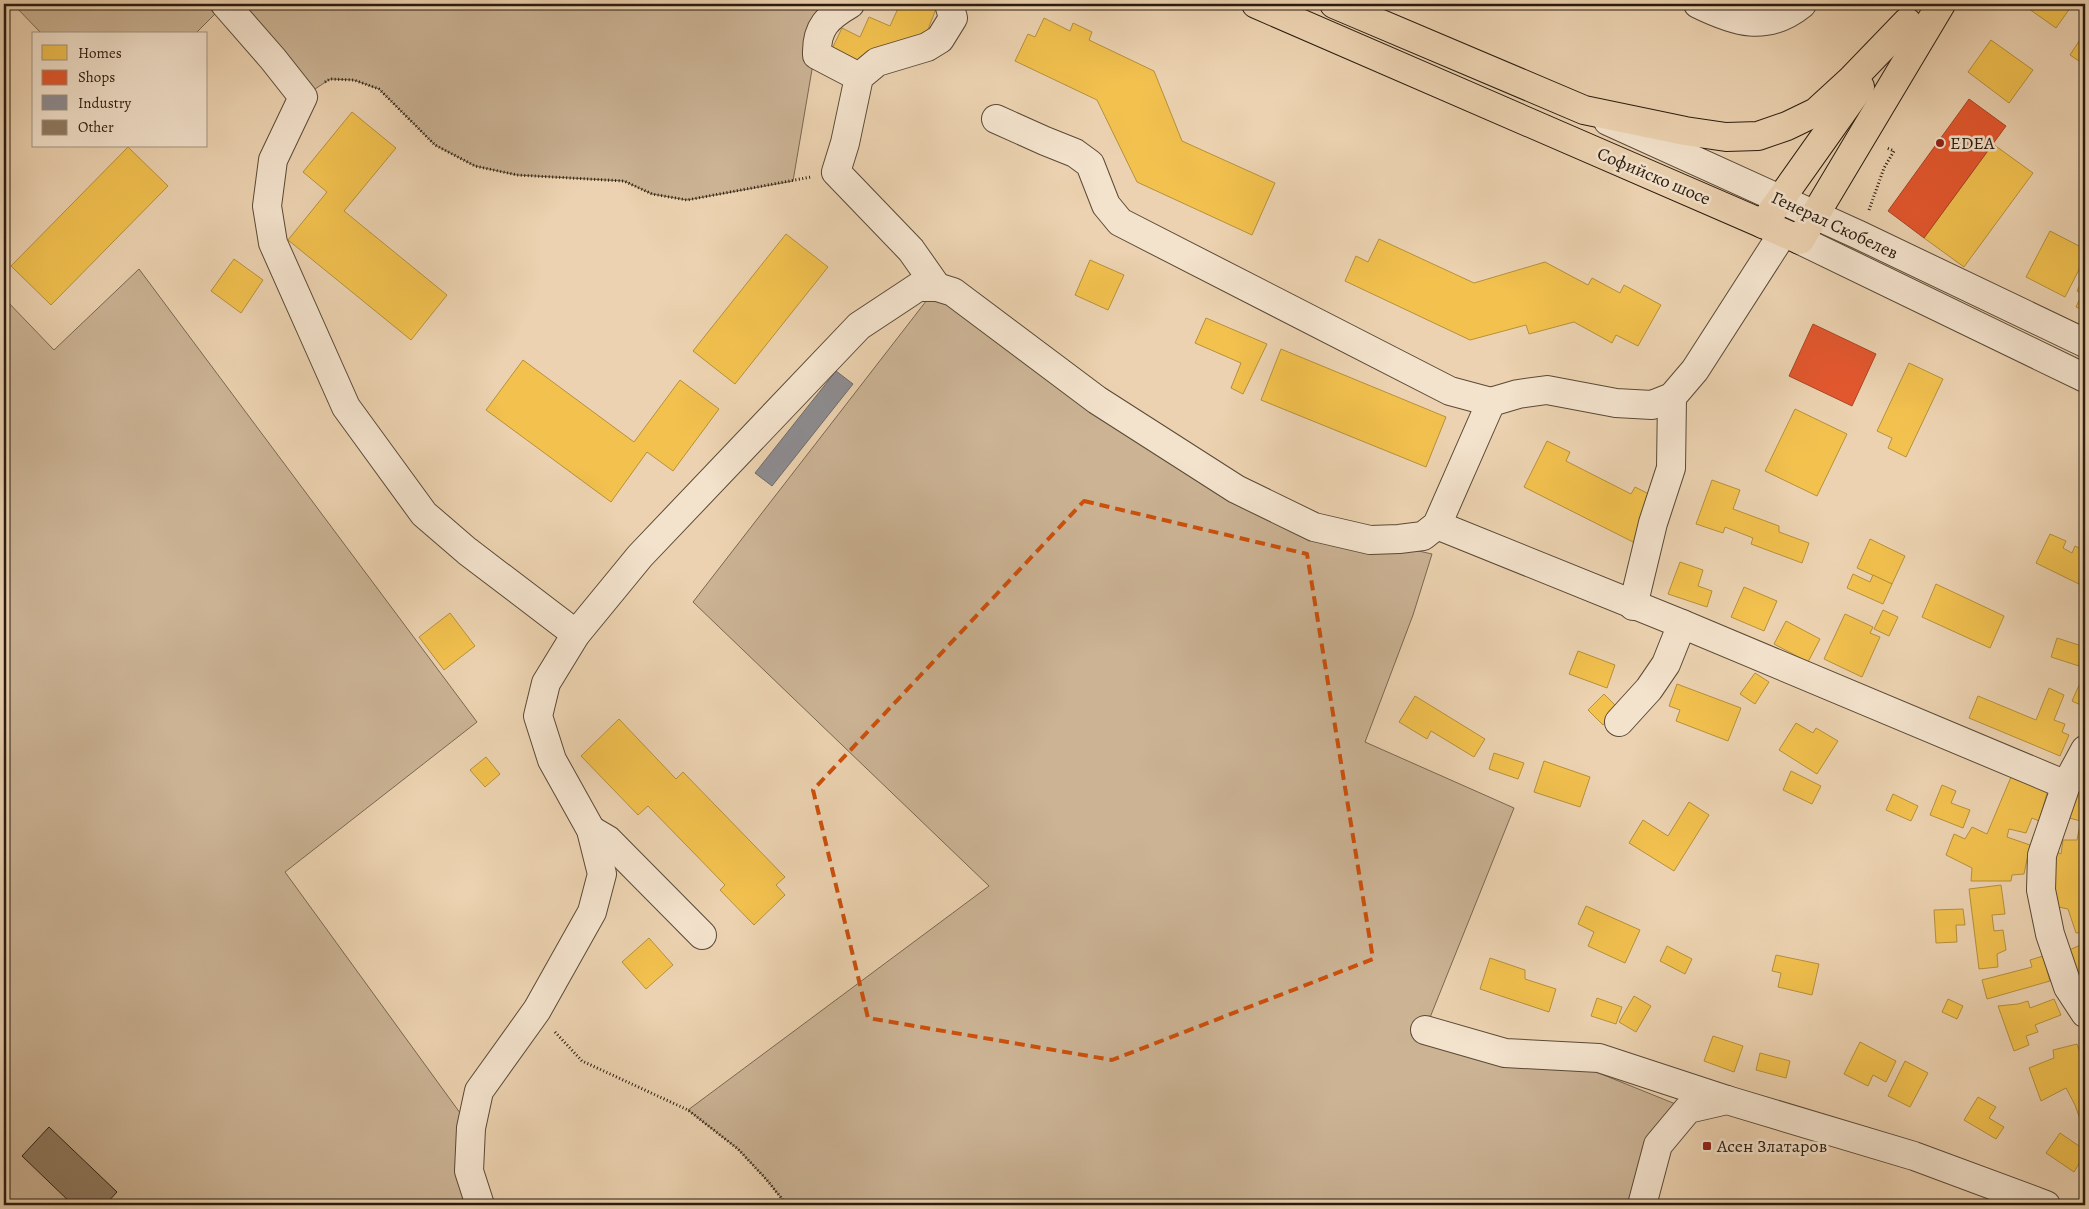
<svg xmlns="http://www.w3.org/2000/svg" width="2089" height="1209" font-family="Alegreya,serif">
  <style>
    .green { fill: #cbb394; stroke: #7a6851 }
    .homes { fill: #f2c14e; stroke: #b6903b }
    .shops { fill: #e4572e; stroke: #ac4524 }
    .industry { fill: #8d8d92; stroke: #6f6b6a }
    .building { fill: #8f7b62; stroke: #2a1c0e }
    .lines { fill: none; stroke-linecap: round; stroke-linejoin: round }
    .minor-casing { stroke: #5a4a36; stroke-width: 30 }
    .major-casing { stroke: #2a1c0e; stroke-width: 30 }
    .path { stroke: #2a1c0e; stroke-width: 3; stroke-dasharray: 1 2.5; stroke-linecap: butt }
    .minor { stroke: #f3e2cc; stroke-width: 28 }
    .major { stroke: #ecd2b0; stroke-width: 28 }
    .marked { fill: none; stroke: #cc500c; stroke-width: 4; stroke-dasharray: 10 6; stroke-linejoin: round }
    .poi-dot { fill: #8f2418; stroke: #f3e2cc; stroke-width: 2 }
    .labels { text-anchor: middle; dominant-baseline: central; stroke-width: 5; stroke-linejoin: round; paint-order: stroke }
    .poi-label { font-size: 18px; fill: #2a1c0e; stroke: #f3e2cc; text-anchor: start }
    .street-label { font-size: 18px; fill: #2a1c0e; stroke: #f3e2cc }
  </style>
  <rect width="100%" height="100%" fill="#ecd2b0"/>
  <filter id="stains"><feTurbulence type="fractalNoise" baseFrequency=".004" numOctaves="4"/><feColorMatrix values="0 0 0 0 .2 0 0 0 0 .09 0 0 0 0 .02 0 0 0 .5 -.17"/></filter>
  <radialGradient id="worn" r=".72"><stop offset=".6" stop-color="#630" stop-opacity="0"/><stop offset="1" stop-color="#630" stop-opacity=".3"/></radialGradient>
  <g class="green">
    <path d="M13,4H850L817,40L793,181L687,200L652,194L624,181L517,175L475,166L435,145L379,89L354,80L330,79L303,97L225,4L195,34H42Z"/>
    <path d="M139,269L477,722L285,872L471,1128L480,1205H4V298L54,350Z"/>
    <path d="M937,287L1236,489L1370,540L1432,554L1413,615L1365,742L1514,808L1425,1030L1554,1055L1688,1109L1642,1205H787L766,1179L738,1149L688,1110L989,886L693,602Z"/>
  </g>
  <g class="homes">
    <path d="M900,4H924L936,9L923,42L856,68L830,53L842,28L860,37L869,17L890,26Z"/>
    <path d="M2022,4H2073L2056,28Z"/>
    <path d="M1044,18L1070,31L1073,23L1092,32L1089,40L1154,71L1182,141L1275,183L1252,235L1137,182L1097,100L1015,61L1028,34L1035,37Z"/>
    <path d="M2085,32V65L2070,55Z"/>
    <path d="M1991,40L2033,70L2009,103L1968,72Z"/>
    <path d="M352,112L396,148L344,211L447,295L411,340L288,240L327,192L303,172Z"/>
    <path d="M1993,144L2033,173L1964,267L1924,238Z"/>
    <path d="M128,147L168,186L51,305L11,266Z"/>
    <path d="M2050,231L2085,249V258L2065,297L2026,277Z"/>
    <path d="M786,234L828,267L735,384L693,351Z"/>
    <path d="M1379,239L1474,283L1545,262L1588,285L1592,278L1620,293L1624,285L1661,305L1638,346L1616,335L1612,343L1574,322L1529,334L1526,325L1470,340L1345,281L1356,256L1368,262Z"/>
    <path d="M234,259L263,280L241,313L211,291Z"/>
    <path d="M1090,260L1124,275L1108,310L1075,295Z"/>
    <path d="M2085,274V311L2076,307L2082,294L2077,291Z"/>
    <path d="M1206,318L1267,344L1243,394L1231,388L1241,363L1195,343Z"/>
    <path d="M1281,349L1446,417L1426,467L1261,400Z"/>
    <path d="M523,360L634,442L680,380L719,409L673,471L647,452L611,502L486,410Z"/>
    <path d="M1909,363L1943,379L1906,457L1888,448L1892,438L1877,431Z"/>
    <path d="M1795,409L1847,434L1817,496L1765,471Z"/>
    <path d="M1547,441L1570,452L1566,461L1631,494L1635,487L1659,499L1637,544L1524,487Z"/>
    <path d="M1712,480L1740,490L1733,509L1779,526V532L1809,543L1802,563L1751,544L1753,538L1725,527L1723,533L1696,524Z"/>
    <path d="M2050,534L2066,541L2063,548L2072,553L2075,546L2085,551V587L2036,563Z"/>
    <path d="M1870,539L1905,556L1892,584L1857,568Z"/>
    <path d="M1680,562L1703,570L1698,586L1712,591L1707,607L1668,594Z"/>
    <path d="M1853,574L1870,582L1873,575L1892,584L1883,604L1847,588Z"/>
    <path d="M1936,584L2004,616L1990,648L1922,617Z"/>
    <path d="M1744,587L1777,601L1764,631L1731,617Z"/>
    <path d="M1883,610L1898,617L1889,636L1874,629Z"/>
    <path d="M450,613L475,646L444,670L419,637Z"/>
    <path d="M1845,614L1873,627L1870,633L1880,637L1862,677L1824,659Z"/>
    <path d="M1786,621L1820,639L1808,662L1774,644Z"/>
    <path d="M2057,638L2085,647L2079,666L2051,657Z"/>
    <path d="M1578,651L1615,665L1607,688L1569,674Z"/>
    <path d="M2085,672V707L2072,701Z"/>
    <path d="M1755,673L1769,682L1755,704L1740,694Z"/>
    <path d="M1677,684L1741,708L1728,741L1676,721L1680,710L1669,706Z"/>
    <path d="M2049,688L2064,695L2054,720L2065,724L2062,732L2069,735L2060,756L1969,718L1978,696L2036,720Z"/>
    <path d="M1604,694L1618,708L1603,725L1588,710Z"/>
    <path d="M1415,696L1485,739L1474,757L1431,731L1427,739L1399,722Z"/>
    <path d="M619,719L676,779L683,772L785,877L776,885L785,895L754,925L720,890L725,885L648,806L638,815L581,756Z"/>
    <path d="M1796,723L1813,733L1816,728L1838,741L1817,774L1779,750Z"/>
    <path d="M1494,753L1524,763L1518,779L1489,769Z"/>
    <path d="M486,757L500,774L485,787L470,770Z"/>
    <path d="M1544,761L1590,777L1580,807L1534,792Z"/>
    <path d="M2085,764V822L2065,817Z"/>
    <path d="M1791,771L1821,786L1812,804L1783,790Z"/>
    <path d="M2020,776L2050,783L2039,821L2032,818L2026,833L2009,829L2007,837L2030,845L2024,874L2012,875L2011,881H1971L1972,868L1946,855L1954,834L1965,839L1972,827L1987,834L2011,777L2018,780Z"/>
    <path d="M1942,785L1956,791L1951,803L1970,810L1963,828L1930,815Z"/>
    <path d="M1893,794L1918,806L1911,821L1886,810Z"/>
    <path d="M1689,802L1709,815L1674,871L1629,843L1643,820L1668,836Z"/>
    <path d="M2080,825L2085,826V932L2076,933L2068,909L2049,905L2053,850L2061,854L2063,840H2077Z"/>
    <path d="M2001,885L2005,914L1992,915L1994,931L2003,930L2006,950L1997,954L1998,967L1979,969L1969,889Z"/>
    <path d="M1586,906L1640,930L1625,963L1588,946L1594,932L1578,924Z"/>
    <path d="M1963,909L1965,925H1956L1957,942L1936,943L1934,910Z"/>
    <path d="M649,938L673,965L646,989L622,962Z"/>
    <path d="M2085,943V1000L2067,951Z"/>
    <path d="M1667,946L1692,959L1685,974L1660,961Z"/>
    <path d="M1776,955L1819,964L1812,995L1778,987L1781,973L1772,971Z"/>
    <path d="M2043,956L2050,981L1987,999L1982,980L2032,967L2030,960Z"/>
    <path d="M1490,958L1525,970V979L1556,989L1549,1012L1480,989Z"/>
    <path d="M1634,996L1651,1006L1636,1032L1619,1022Z"/>
    <path d="M1597,998L1622,1007L1616,1024L1591,1016Z"/>
    <path d="M1948,999L1963,1006L1957,1019L1942,1012Z"/>
    <path d="M2054,999L2061,1015L2035,1025L2038,1032L2026,1036L2029,1045L2014,1051L1998,1006L2018,1004L2028,1001L2030,1008Z"/>
    <path d="M1713,1036L1743,1046L1734,1072L1704,1061Z"/>
    <path d="M1860,1042L1896,1061L1886,1082L1873,1075L1868,1086L1844,1074Z"/>
    <path d="M2077,1044L2081,1055L2085,1054V1118L2080,1119L2075,1105L2066,1088L2041,1101L2029,1068L2054,1058L2053,1050Z"/>
    <path d="M1760,1053L1790,1061L1786,1078L1756,1070Z"/>
    <path d="M1905,1061L1928,1073L1910,1107L1888,1096Z"/>
    <path d="M1978,1097L1996,1107L1989,1118L2004,1127L1996,1139L1964,1120Z"/>
    <path d="M2060,1133L2085,1150V1154L2074,1172L2046,1153Z"/>
  </g>
  <g class="shops">
    <path d="M1969,99L2006,126L1924,238L1888,211Z"/>
    <path d="M1813,324L1876,354L1852,406L1789,376Z"/>
  </g>
  <path class="industry" d="M836,371L853,384L772,486L755,473Z"/>
  <path class="building" d="M49,1127L117,1192L105,1205H73L22,1156Z"/>
  <g class="lines">
    <defs>
      <g id="minor">
        <path d="M225,4L273,59L303,97L273,160L267,206L273,243L346,407L424,514L467,551L576,634"/>
        <path d="M850,4C828,17 816,27 817,55L859,77"/>
        <path d="M1698,4C1735,22 1766,33 1802,4"/>
        <path d="M996,119L1045,141L1075,153L1090,164L1106,205L1120,222L1450,391L1491,402"/>
        <path d="M1608,121L1859,235L2085,343"/>
        <path d="M1800,240L2085,378"/>
        <path d="M937,287L911,250L836,172L845,143L859,77L877,62L927,47L940,39L953,18L949,4"/>
        <path d="M1437,525L1682,624L2066,785"/>
        <path d="M1633,606L1653,523L1671,468L1672,397"/>
        <path d="M1619,722L1649,689L1666,664L1682,624"/>
        <path d="M2085,750L2066,785L2042,855L2041,890L2050,934L2068,987L2085,1013"/>
        <path d="M591,830L608,840L702,935"/>
        <path d="M1425,1030L1505,1053L1599,1058L1727,1100"/>
        <path d="M480,1205L469,1171L471,1128L479,1091L537,1010L592,912L602,874L591,830L552,760L538,716L546,683L576,634L640,556L859,326L918,287H937L953,292L1097,400L1236,489L1314,527L1370,540L1399,539L1423,536L1437,525L1491,402L1518,394L1547,390L1616,403L1652,405L1672,397L1695,370L1783,233"/>
        <path d="M1642,1205L1658,1145L1688,1109L1727,1100L1914,1156L2046,1205"/>
      </g>
      <g id="major">
        <path d="M1256,4L1800,240L1941,4"/>
        <path d="M1334,4L1584,110L1685,131L1726,137L1758,136L1787,126L1816,112L1852,79L1907,22"/>
        <path d="M1763,224L1860,87"/>
      </g>
    </defs>
    <use href="#minor" class="minor-casing"/>
    <use href="#major" class="major-casing"/>
    <g class="path">
      <path d="M325,82L330,79L354,80L379,89L435,145L475,166L517,175L624,181L652,194L687,200L811,177"/>
      <path d="M1869,210L1884,168L1894,151L1887,148"/>
      <path d="M555,1032L582,1061L688,1110L738,1149L766,1179L787,1205"/>
    </g>
    <use href="#minor" class="minor"/>
    <use href="#major" class="major"/>
  </g>
  <path class="marked" d="M1084,501L1307,554L1373,959L1112,1060L868,1018L813,790Z"/>
  <g class="poi-dot">
    <circle cx="1940" cy="143" r="5"/>
    <rect x="1702" y="1141" width="10" height="10" rx="2.5"/>
  </g>
  <g class="labels">
    <g class="poi-label">
      <text x="1950" y="143">EDEA</text>
      <text x="1717" y="1146">Асен Златаров</text>
    </g>
    <g class="street-label">
      <text transform="translate(1654 176) rotate(23)">Софийско шосе</text>
      <text transform="translate(1835 225) rotate(25)">Генерал Скобелев</text>
    </g>
  </g>
  <rect width="2089" height="1209" fill="none" stroke="#ecd2b0" stroke-width="20"/>
  <rect x="5" y="5" width="2079" height="1199" fill="none" stroke="#2a1c0e" stroke-width="2.5"/>
  <rect x="10" y="10" width="2069" height="1189" fill="none" stroke="#2a1c0e"/>
  <rect x="32" y="32" width="175" height="115" fill="#f3e2cc" stroke="#a39380"/>
  <rect x="42" y="45" width="25" height="15" fill="#f2c14e" stroke="#a39380"/>
  <text x="78" y="58" font-size="15" fill="#2a1c0e">Homes</text>
  <rect x="42" y="70" width="25" height="15" fill="#e4572e" stroke="#a39380"/>
  <text x="78" y="82" font-size="15" fill="#2a1c0e">Shops</text>
  <rect x="42" y="95" width="25" height="15" fill="#8d8d92" stroke="#a39380"/>
  <text x="78" y="108" font-size="15" fill="#2a1c0e">Industry</text>
  <rect x="42" y="120" width="25" height="15" fill="#8f7b62" stroke="#a39380"/>
  <text x="78" y="132" font-size="15" fill="#2a1c0e">Other</text>
  <rect width="100%" height="100%" filter="url(#stains)"/>
  <rect width="100%" height="100%" fill="url(#worn)"/>
</svg>
